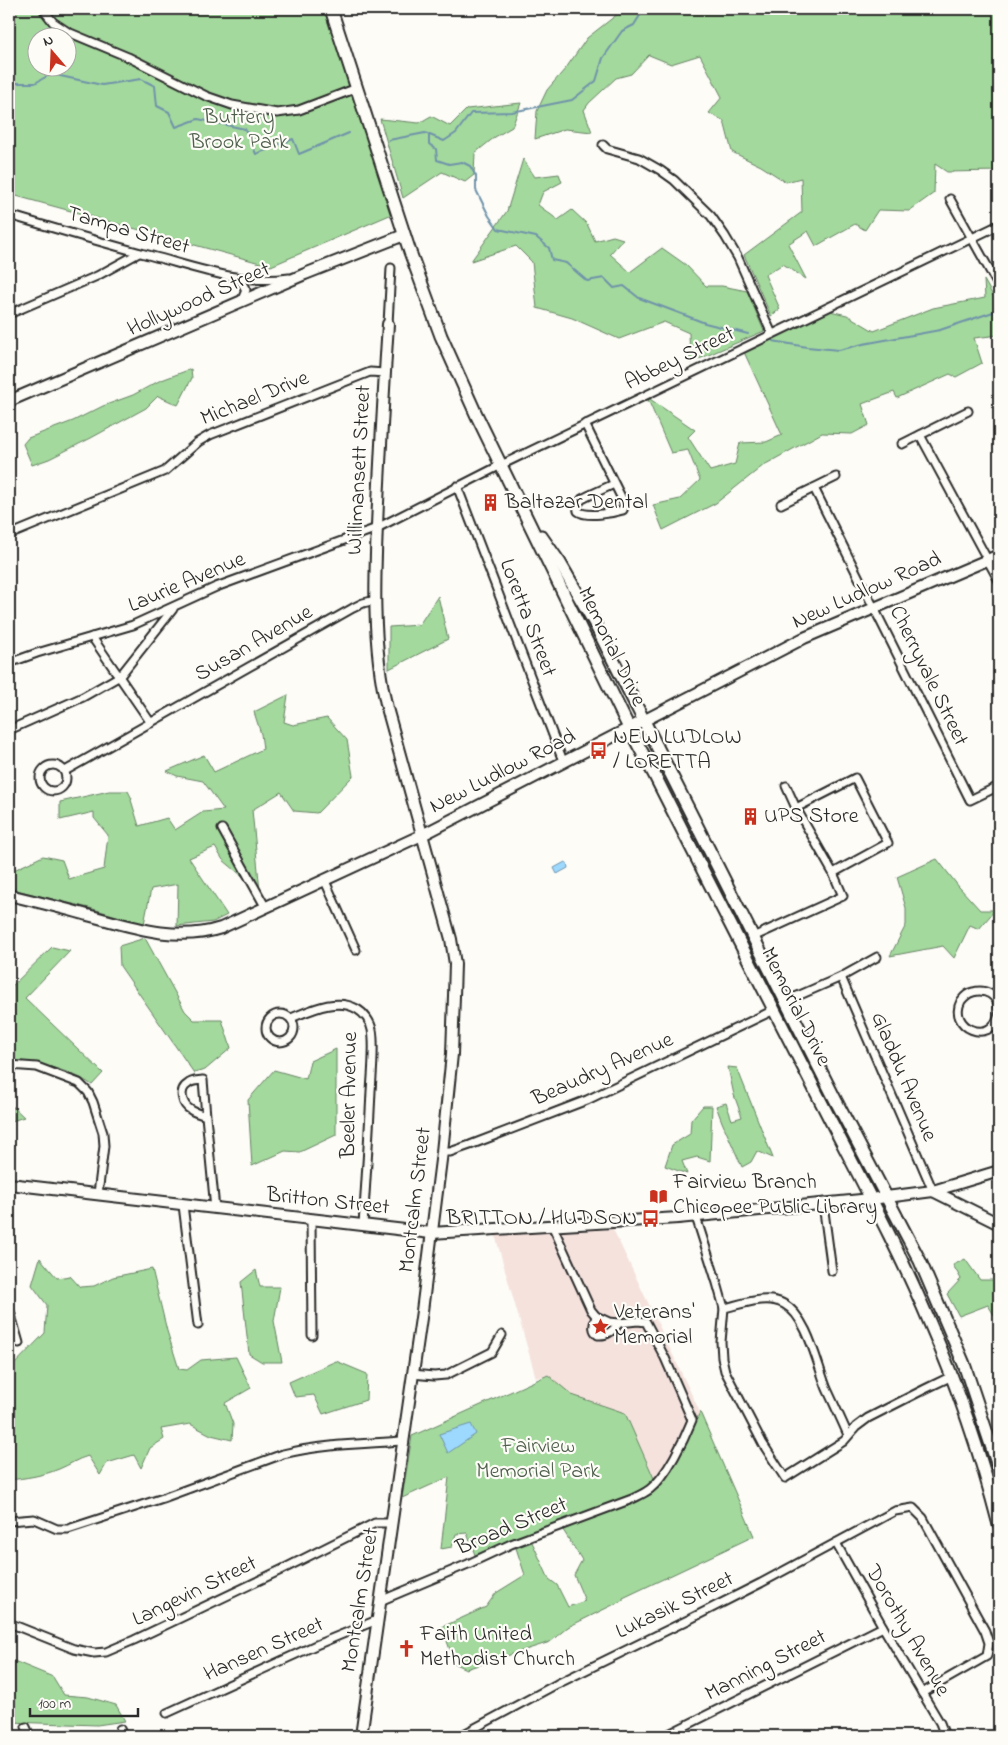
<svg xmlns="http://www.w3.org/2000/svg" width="1008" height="1745" font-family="'Indie Flower',sans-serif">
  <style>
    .built { fill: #f5e2dd }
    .green { fill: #a3d99c; stroke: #678264; fill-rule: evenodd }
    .water { fill: #9dd9fe; stroke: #6f93aa }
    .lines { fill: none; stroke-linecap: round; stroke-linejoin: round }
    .stream { stroke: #6f93aa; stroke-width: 2 }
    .street-casing { stroke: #2b2b2b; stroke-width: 11 }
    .secondary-casing { stroke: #2b2b2b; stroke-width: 14 }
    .primary-casing { stroke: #2b2b2b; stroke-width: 15 }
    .street { stroke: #fdfcf7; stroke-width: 7 }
    .secondary { stroke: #fdfcf7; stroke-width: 10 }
    .primary { stroke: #fdfcf7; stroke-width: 11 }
    .labels { text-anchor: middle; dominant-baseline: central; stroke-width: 4.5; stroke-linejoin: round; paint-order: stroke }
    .park-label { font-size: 22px; fill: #4f5f4d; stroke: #fdfcf7 }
    .street-label { font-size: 22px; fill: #2b2b2b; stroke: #fdfcf7 }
    .poi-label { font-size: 22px; fill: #2b2b2b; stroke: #fdfcf7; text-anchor: start }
  </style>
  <rect width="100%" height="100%" fill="#fdfcf7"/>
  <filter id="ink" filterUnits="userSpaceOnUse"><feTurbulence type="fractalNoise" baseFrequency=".02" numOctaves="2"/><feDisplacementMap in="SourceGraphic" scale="10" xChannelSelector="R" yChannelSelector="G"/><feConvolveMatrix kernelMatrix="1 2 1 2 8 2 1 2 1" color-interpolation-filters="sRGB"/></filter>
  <g filter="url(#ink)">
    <path class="built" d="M613,1229L700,1412L681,1454L658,1486L625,1413L571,1395L548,1375L536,1378L495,1235Z"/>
    <g class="green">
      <path d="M9,9H330L392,214L271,266L9,194ZM38,38H68V68H38Z"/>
      <path d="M624,9H999V171L947,172L935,164L934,193L909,211L878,210L865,230L855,224L816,246L808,231L788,244L806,279L783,264L765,275L780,309L771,316L744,255L802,212L801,178L786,182L761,166L732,152L724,121L709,113L722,97L700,55L671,64L649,55L631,74L616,78L589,103L584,110L592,132L565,129L535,139L537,111L547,90L566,68L587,38Z"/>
      <path d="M521,103L512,127L495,137L475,153L474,175L465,182L442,172L403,198L380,119L419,123L431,116L450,126L467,109Z"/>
      <path d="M523,159L535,177L559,174L562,182L543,192L538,205L558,220L572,210L587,224L595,241L613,236L623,239L610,254L630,272L662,248L686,265L706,286H722L747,291L764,331L690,363L689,333L664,322L619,339L572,318L537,308L532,262L516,246L471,261L507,211Z"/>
      <path d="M984,280L996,301L999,300V335L974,338L982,363L956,377L950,374L897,398L894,392L862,404L869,425L852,434L822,433L764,465L716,503L663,530L653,505L680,499L700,480L688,450L671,453L647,397L695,430L688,437L710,471L735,464L740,443L766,442L782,435L744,352L830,311L847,315L874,331L933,308L985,298Z"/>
      <path d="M191,369L192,378L178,405L158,396L146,408L91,438L49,459L32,465L23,444L28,438L73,421L103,406L133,395L159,381Z"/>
      <path d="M438,596L448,639L389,669V627L419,625Z"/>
      <path d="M288,695L284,722L293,725L327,718L347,740L353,776L317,813L294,811L281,792L252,810L260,891L223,860L215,847L189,858L227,915L213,922L177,926L178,884L151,889L144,924L93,909L20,891L9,887V864L14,870L43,856L62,860L69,879L104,869L108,835L94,818V812L60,820V802L109,791H128L132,799L131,800L139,826L167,818L175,830L203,812L224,810L203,781L177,776L167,771L204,755L214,772L263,749L261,734L254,712Z"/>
      <path d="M937,859L959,887L980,910H995L979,929L970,925L954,958L943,946L890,956L906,925V908L897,877Z"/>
      <path d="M145,938L185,1011L194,1020H222L231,1048L205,1070L194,1073L120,966L119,946Z"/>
      <path d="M52,947L70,951L25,998L103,1073L92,1085C67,1068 38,1063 9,1062V989Z"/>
      <path d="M336,1049V1135L300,1152L285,1151L252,1166L248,1100L274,1070L306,1079L310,1061Z"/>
      <path d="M728,1067L737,1068L773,1158L757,1151L751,1162L742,1167L722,1122L716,1106L726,1103L732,1120L742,1117L734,1095Z"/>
      <path d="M9,1103L24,1117L9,1122Z"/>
      <path d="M703,1106H712L710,1161L697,1157L682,1161L687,1174L665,1166L672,1145L690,1134L691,1120Z"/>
      <path d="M40,1258L57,1278L70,1276L80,1287L94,1286L113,1277L152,1269L167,1331L179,1369L187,1370L201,1360L236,1357L251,1388L225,1403L233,1424L232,1440L211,1435L190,1424L161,1429L164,1439L150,1448L141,1468L134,1455L107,1463L100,1475L88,1456C77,1459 69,1465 59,1469C42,1476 26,1478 9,1480V1370L45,1333L47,1305L32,1285Z"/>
      <path d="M965,1259L980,1280H999V1313L994,1315L988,1305L959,1316L947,1294L961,1279L953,1265Z"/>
      <path d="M256,1270L260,1287H280L274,1321L282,1362H262L249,1354L241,1282Z"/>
      <path d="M336,1361L367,1374L366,1400L323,1414L314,1395L295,1397L289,1382Z"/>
      <path d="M548,1375L572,1395L625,1413L657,1485L681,1454L700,1412L754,1536L623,1598V1600L568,1627L550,1642L466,1669L455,1664L442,1627L486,1607L496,1593L525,1575L516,1548L532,1542L549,1579L557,1585L568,1607L585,1601L574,1575L582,1560L563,1530L582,1522V1520L480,1559L479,1553L475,1555L467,1533L456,1534L452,1547L441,1549L449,1477L402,1498L412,1436Z"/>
      <path d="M9,1659L53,1677L64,1695L88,1697L116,1705L125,1721L97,1725L9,1722Z"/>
    </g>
    <g class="water">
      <path d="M565,862L567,863L568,868L557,874L554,868Z"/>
      <path d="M471,1424L476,1434L448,1453L439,1434Z"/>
    </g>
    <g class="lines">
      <g class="stream">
        <path d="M685,9L734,13L759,9"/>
        <path d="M9,83H35L51,74L102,85L141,79L155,86L157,106L169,112L176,127L198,119L245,129L256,154L293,139L299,154L349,133"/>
        <path d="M429,135V144L436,149L437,160L449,164L462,162L470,166L476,176V190L489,216L498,229L536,237L549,248L552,260L566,263L587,281L604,278L614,288L624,286L639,298L679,313L705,323L748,334"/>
        <path d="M389,140L425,133L444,141L456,133L471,113L512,112L572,100L596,81L603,58L622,31L634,25L644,9"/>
        <path d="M773,341L807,347L839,350L863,344L940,330L999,310"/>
      </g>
      <defs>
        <g id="street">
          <path d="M43,9L53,22L68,32L128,57L206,96L232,105L277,113L299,110L357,88"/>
          <path d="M603,145L607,149L639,158L660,170L674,180L711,216L725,236L738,258L772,334"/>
          <path d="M950,199L999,287"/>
          <path d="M9,215C56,229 104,243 152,256C197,268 242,285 289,278"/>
          <path d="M239,278L246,290L241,302"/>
          <path d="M9,314L97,276L139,253"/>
          <path d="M388,324L391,268"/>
          <path d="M585,424L625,505L623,510C613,513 586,518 578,511L577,505L582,499L590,495L614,484"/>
          <path d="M920,435L999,581"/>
          <path d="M902,444L968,411"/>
          <path d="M457,486L563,761"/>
          <path d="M814,488L970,800L999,786"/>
          <path d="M781,504L836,477"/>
          <path d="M9,535L165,471L198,442L210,435L370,372L385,373"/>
          <path d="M92,637L151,723"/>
          <path d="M9,663L37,653L133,625L216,587L377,528L501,465L999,225"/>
          <path d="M9,730L83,697L120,676L173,609"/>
          <circle cx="53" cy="778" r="13"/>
          <path d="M65,771L353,608L363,603L376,600"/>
          <path d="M786,786L796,808"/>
          <path d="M222,829L266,908"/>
          <path d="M325,881L356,950"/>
          <path d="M753,937L843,896L833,873L796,808L855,778L888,843L833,873"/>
          <path d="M841,977L933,1191"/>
          <path d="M786,1001L841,977L877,957"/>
          <path d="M999,1008C997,996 986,988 973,992C968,993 964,997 961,1001C947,1027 991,1047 999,1014"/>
          <circle cx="280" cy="1028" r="14"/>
          <path d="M291,1018C311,1010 337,997 357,1009C364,1013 371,1022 372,1030C375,1044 372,1076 371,1091C369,1136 366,1180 363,1225"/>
          <path d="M9,1065L37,1067L79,1083L88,1092L93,1102L103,1133L104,1146L98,1194"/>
          <path d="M206,1116L203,1080C198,1081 192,1080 188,1084C178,1090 182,1105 191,1110C195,1113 201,1114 206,1116L215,1209"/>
          <path d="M442,1152H450L470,1145L587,1100L774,1010"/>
          <path d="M823,1204L832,1271"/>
          <path d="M183,1205L198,1325"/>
          <path d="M696,1217L717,1283L724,1308L721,1342L722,1358L725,1371L763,1444L785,1478L844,1441L856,1427L868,1418L925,1389L952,1376"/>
          <path d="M311,1219L312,1335"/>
          <path d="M553,1227L591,1310L596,1316C594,1324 591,1329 598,1335C607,1336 614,1330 619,1323L609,1322L596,1316"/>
          <path d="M9,1308L19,1343"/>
          <path d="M724,1308C742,1304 767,1294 784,1304C808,1317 817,1365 827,1389C834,1404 841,1419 848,1435"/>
          <path d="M412,1374L434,1376L446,1375L492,1352L502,1335"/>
          <path d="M9,1521L34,1519L57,1529H68L163,1498L283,1454C322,1444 363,1444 403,1441"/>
          <path d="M836,1543L883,1627L940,1723L945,1736"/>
          <path d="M380,1601L468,1564L511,1544L632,1499C638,1496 645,1493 650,1489C667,1476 684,1440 692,1420L665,1358L646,1322L638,1321L619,1323"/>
          <path d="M9,1623L74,1649L94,1653L106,1652L134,1640L283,1569L375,1523H392"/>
          <path d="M167,1713L316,1645L377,1620"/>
          <path d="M26,1727L30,1736"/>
          <path d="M120,1729L123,1736"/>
          <path d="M460,1736L557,1684L690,1619L761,1583L895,1511L913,1508L923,1518L985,1631L989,1643L987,1656L922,1693"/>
          <path d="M665,1736L883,1627"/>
        </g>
        <g id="secondary">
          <path d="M9,401L305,274L404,235"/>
          <path d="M9,895C34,901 59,907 84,914C129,926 175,943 221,928L424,834L804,638L999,555"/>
          <path d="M9,1184L431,1233L678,1218L871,1199L933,1191L999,1171"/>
          <path d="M933,1191L999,1224"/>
          <path d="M361,1736L422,1311L442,1152L452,1054L454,996L455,964L451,939L387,708C371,642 375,570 378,503C381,443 384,384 388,324"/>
        </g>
        <g id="primary">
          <path d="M331,9L410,252L441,336L476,414L629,728L655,776C709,882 762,988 817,1094C855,1169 896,1243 929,1321C958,1387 981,1455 999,1525"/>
          <path d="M541,536L560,563L594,622L836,1101L920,1261L964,1364L999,1469"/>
        </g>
      </defs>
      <use href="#street" class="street-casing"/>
      <use href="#secondary" class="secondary-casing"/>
      <use href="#primary" class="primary-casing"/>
      <use href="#street" class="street"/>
      <use href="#secondary" class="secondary"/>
      <use href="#primary" class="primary"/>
    </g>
  </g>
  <defs>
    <symbol id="building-bare" viewBox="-9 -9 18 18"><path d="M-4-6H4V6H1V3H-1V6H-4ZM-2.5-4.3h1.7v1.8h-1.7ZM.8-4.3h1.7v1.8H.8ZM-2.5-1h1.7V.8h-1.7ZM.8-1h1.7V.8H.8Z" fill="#c8321e" stroke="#fdfcf7" stroke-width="2.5" paint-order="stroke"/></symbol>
    <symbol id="bus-bare" viewBox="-9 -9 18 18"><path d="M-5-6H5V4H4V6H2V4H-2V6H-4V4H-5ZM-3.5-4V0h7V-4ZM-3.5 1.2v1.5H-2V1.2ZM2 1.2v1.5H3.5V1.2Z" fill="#c8321e" stroke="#fdfcf7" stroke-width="2.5" paint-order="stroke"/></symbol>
    <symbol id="library-bare" viewBox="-9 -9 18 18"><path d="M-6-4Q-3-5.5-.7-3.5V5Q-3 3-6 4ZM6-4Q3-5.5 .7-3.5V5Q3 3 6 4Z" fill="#c8321e" stroke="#fdfcf7" stroke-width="2.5" paint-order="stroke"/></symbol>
    <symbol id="sight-bare" viewBox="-9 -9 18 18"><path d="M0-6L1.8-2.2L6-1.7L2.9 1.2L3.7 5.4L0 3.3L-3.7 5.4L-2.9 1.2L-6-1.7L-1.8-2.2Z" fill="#c8321e" stroke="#fdfcf7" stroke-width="2.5" paint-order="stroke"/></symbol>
    <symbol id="church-bare" viewBox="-9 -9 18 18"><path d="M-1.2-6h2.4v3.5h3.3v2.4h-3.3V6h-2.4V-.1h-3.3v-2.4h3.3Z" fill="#c8321e" stroke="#fdfcf7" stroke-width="2.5" paint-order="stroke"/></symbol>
  </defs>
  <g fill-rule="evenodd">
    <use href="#building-bare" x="478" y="490" width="25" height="25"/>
    <use href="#bus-bare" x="586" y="738" width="25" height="25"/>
    <use href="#building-bare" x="738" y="804" width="25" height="25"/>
    <use href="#library-bare" x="646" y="1184" width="25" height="25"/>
    <use href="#bus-bare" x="638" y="1206" width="25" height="25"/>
    <use href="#sight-bare" x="588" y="1314" width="25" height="25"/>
    <use href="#church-bare" x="394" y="1636" width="25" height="25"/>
  </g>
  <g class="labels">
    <g class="park-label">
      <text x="239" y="118">Buttery<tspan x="239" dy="25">Brook Park</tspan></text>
      <text x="538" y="1447">Fairview<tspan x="538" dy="25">Memorial Park</tspan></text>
    </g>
    <g class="street-label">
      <text transform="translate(128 231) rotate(16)">Tampa Street</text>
      <text transform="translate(199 300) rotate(-24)">Hollywood Street</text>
      <text transform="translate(680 359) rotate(-26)">Abbey Street</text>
      <text transform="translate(255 399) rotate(-22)">Michael Drive</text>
      <text transform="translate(360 470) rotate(-87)">Willimansett Street</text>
      <text transform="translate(187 583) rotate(-23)">Laurie Avenue</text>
      <text transform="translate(867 591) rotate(-24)">New Ludlow Road</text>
      <text transform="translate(527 618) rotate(69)">Loretta Street</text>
      <text transform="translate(254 644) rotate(-30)">Susan Avenue</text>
      <text transform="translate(611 647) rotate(64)">Memorial Drive</text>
      <text transform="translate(928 676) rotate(64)">Cherryvale Street</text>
      <text transform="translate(503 772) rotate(-27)">New Ludlow Road</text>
      <text transform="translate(795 1007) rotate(63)">Memorial Drive</text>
      <text transform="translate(603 1070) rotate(-24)">Beaudry Avenue</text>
      <text transform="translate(903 1077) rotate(67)">Gladdu Avenue</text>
      <text transform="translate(350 1095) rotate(-89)">Beeler Avenue</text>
      <text transform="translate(416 1200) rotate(-83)">Montcalm Street</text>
      <text transform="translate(328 1202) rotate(6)">Britton Street</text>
      <text transform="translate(512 1527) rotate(-23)">Broad Street</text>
      <text transform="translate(195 1592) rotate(-26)">Langevin Street</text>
      <text transform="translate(361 1600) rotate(-81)">Montcalm Street</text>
      <text transform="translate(675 1606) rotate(-26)">Lukasik Street</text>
      <text transform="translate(907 1631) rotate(60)">Dorothy Avenue</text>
      <text transform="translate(264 1650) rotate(-24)">Hansen Street</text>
      <text transform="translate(766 1666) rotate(-27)">Manning Street</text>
    </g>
    <g class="poi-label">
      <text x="505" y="503">Baltazar Dental</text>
      <text x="613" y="738">NEW LUDLOW<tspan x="613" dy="25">/ LORETTA</tspan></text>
      <text x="764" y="817">UPS Store</text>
      <text x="673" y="1183">Fairview Branch<tspan x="673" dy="25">Chicopee Public Library</tspan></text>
      <text x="637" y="1219" text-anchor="end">BRITTON / HUDSON</text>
      <text x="614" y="1313">Veterans'<tspan x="614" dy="25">Memorial</tspan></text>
      <text x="420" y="1635">Faith United<tspan x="420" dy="25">Methodist Church</tspan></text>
    </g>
  </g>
  <rect width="1008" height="1745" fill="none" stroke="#fdfcf7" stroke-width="30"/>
  <rect x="15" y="15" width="978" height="1715" fill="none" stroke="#2b2b2b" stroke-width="2" filter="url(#ink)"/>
  <g transform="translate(52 52) rotate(341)"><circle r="24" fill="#fdfcf7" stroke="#a9a8a5"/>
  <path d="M0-4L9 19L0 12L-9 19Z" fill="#c8321e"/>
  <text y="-8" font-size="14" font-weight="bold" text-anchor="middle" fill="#2b2b2b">N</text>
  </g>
  <path d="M30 1708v8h108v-8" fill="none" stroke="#2b2b2b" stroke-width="2.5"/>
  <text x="38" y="1708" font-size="15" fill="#2b2b2b" stroke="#fdfcf7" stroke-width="4" paint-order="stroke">100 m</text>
</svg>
